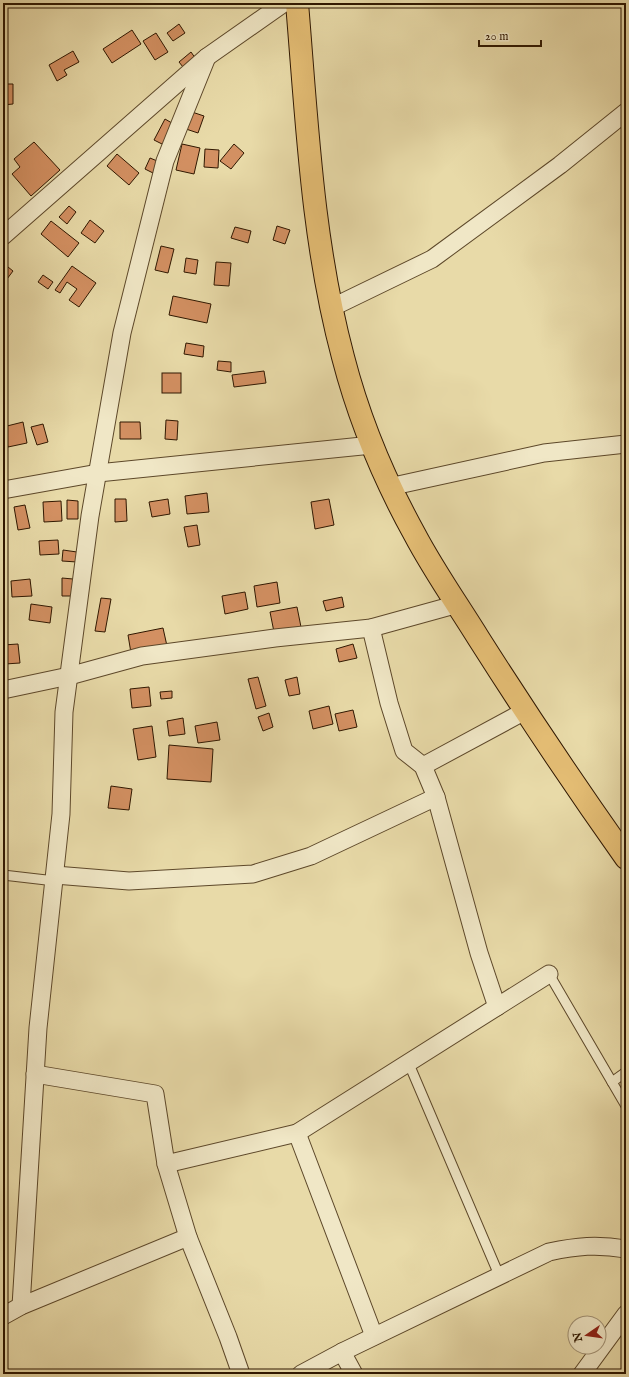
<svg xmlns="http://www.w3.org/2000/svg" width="629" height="1377" font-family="'IM FELL English',serif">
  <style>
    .building { fill: #d39062; stroke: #2f1700 }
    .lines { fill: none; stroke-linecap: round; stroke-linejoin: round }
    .lane-casing { stroke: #5d482a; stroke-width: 11 }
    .street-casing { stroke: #5d482a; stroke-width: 19 }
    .primary-casing { stroke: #2f1700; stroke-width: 24 }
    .lane { stroke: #f0e7c6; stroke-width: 9 }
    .street { stroke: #f0e7c6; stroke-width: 17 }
    .primary { stroke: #e4bd74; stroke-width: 22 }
  </style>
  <rect width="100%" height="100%" fill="#e8daa8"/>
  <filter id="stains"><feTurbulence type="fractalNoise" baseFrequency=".005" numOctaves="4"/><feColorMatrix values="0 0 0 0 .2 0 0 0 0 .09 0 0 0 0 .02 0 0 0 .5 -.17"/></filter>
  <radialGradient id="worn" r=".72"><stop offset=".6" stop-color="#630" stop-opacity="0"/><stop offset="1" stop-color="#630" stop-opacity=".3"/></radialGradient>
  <g class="building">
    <path d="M179,24L185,33L173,41L167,33Z"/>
    <path d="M132,30L141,44L112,63L103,49Z"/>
    <path d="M156,33L168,52L155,60L143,41Z"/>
    <path d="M73,51L79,62L64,70L67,75L57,81L49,65Z"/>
    <path d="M191,52L198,62L187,72L179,62Z"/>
    <path d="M3,84H13V104L3,105Z"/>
    <path d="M192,112L204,116L198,133L186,129Z"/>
    <path d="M165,119L177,126L166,146L154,140Z"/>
    <path d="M34,142L60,170L31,196L12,174L20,167L14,159Z"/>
    <path d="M182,144L200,148L194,174L176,170Z"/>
    <path d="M234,144L244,153L231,169L220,161Z"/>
    <path d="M205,149L219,150L218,168L204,167Z"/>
    <path d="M117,154L139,173L129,185L107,166Z"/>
    <path d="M3,158H5L6,177H3Z"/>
    <path d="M150,158L162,163L157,175L145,169Z"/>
    <path d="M69,206L76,212L67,224L59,217Z"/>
    <path d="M90,220L104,231L95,243L81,233Z"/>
    <path d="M51,221L79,243L68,257L41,234Z"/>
    <path d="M277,226L290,230L285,244L273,240Z"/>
    <path d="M235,227L251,231L248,243L231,238Z"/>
    <path d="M161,246L174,249L168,273L155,270Z"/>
    <path d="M186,258L198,260L196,274L184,272Z"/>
    <path d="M216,262L231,263L229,286L214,285Z"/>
    <path d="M3,263L13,271L4,283L3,282Z"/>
    <path d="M72,266L96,283L79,307L69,300L77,289L67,282L60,293L55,290Z"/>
    <path d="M43,275L53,282L48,289L38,282Z"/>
    <path d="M173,296L211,304L207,323L169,315Z"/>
    <path d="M186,343L204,346L203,357L184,354Z"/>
    <path d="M218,361L231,362V372L217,370Z"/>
    <path d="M264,371L266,383L234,387L232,375Z"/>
    <rect x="162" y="373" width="19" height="20"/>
    <path d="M166,420L178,421L177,440L165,439Z"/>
    <path d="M23,422L27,443L8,447L3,427Z"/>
    <path d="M120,422H140L141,439H120Z"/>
    <path d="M43,424L48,442L37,445L31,427Z"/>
    <path d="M207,493L209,512L187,514L185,496Z"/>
    <path d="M115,499H126L127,521L115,522Z"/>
    <path d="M168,499L170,514L152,517L149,502Z"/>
    <path d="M329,499L334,525L315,529L311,502Z"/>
    <path d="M67,500L78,501V519H67Z"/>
    <path d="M61,501L62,521L44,522L43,502Z"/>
    <path d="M25,505L30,528L18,530L14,507Z"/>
    <path d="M197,525L200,545L188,547L184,527Z"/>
    <path d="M58,540L59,554L40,555L39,541Z"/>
    <path d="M63,550L77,552V562L62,561Z"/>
    <path d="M62,578L73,579V596H62Z"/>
    <path d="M30,579L32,596L12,597L11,581Z"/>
    <path d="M277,582L280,603L257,607L254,586Z"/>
    <path d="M245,592L248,609L225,614L222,596Z"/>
    <path d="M342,597L344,607L326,611L323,601Z"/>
    <path d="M101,598L111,599L105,632L95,631Z"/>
    <path d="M31,604L52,607L50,623L29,620Z"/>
    <path d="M297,607L301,627L274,632L270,612Z"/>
    <path d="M163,628L167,646L131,653L128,635Z"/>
    <path d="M18,644L20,663L5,664L3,645Z"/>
    <path d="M353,644L357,658L339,662L336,649Z"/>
    <path d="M258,677L266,706L256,709L248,679Z"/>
    <path d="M297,677L300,694L289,696L285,680Z"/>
    <path d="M149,687L151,706L132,708L130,689Z"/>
    <path d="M172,691V698L161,699L160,692Z"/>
    <path d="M329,706L333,724L313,729L309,711Z"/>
    <path d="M353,710L357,727L339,731L335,714Z"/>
    <path d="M269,713L273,727L263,731L258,717Z"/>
    <path d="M183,718L185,734L169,736L167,721Z"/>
    <path d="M217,722L220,740L198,743L195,726Z"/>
    <path d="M152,726L156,757L138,760L133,729Z"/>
    <path d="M169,745L213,749L211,782L167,779Z"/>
    <path d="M111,786L132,789L129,810L108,808Z"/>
  </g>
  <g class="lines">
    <defs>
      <g id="lane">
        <path d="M3,875L55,881"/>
        <path d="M549,974L626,1106"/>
        <path d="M409,1064L499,1275"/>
        <path d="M612,1082L626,1072"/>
      </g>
      <g id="street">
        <path d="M3,236L207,57L284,3"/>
        <path d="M331,308L432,259L560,165L626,112"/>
        <path d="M389,487L544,453L626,444"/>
        <path d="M3,490L98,473L372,445"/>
        <path d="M371,628L389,703L404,751L423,766L436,797L479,953L497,1007"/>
        <path d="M3,690L69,676L142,656L275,638L371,628L458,604"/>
        <path d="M423,766L525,711"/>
        <path d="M55,875L129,881L253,874L311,856L436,797"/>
        <path d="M35,1074L155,1094L166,1164L188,1237L228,1337L241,1374"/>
        <path d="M297,1133L374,1336"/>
        <path d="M166,1164L297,1133L549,974"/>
        <path d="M21,1306L38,1028L61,814L64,712L90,516L122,333L165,161L207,57"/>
        <path d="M3,1316L21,1306L188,1237"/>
        <path d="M342,1352L354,1374"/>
        <path d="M301,1374L342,1352L549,1252C577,1246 597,1244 626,1249"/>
        <path d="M582,1374L626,1314"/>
      </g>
      <path id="primary" d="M297,3C307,122 312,241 343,357C359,419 384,479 415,535C434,571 458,605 479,639C526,713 575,786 626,858"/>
    </defs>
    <use href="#lane" class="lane-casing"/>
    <use href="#street" class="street-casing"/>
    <use href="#primary" class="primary-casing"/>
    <use href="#lane" class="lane"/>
    <use href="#street" class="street"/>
    <use href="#primary" class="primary"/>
  </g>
  <rect width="629" height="1377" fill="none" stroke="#e8daa8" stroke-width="16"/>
  <rect x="4" y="4" width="621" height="1369" fill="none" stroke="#2f1700" stroke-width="2"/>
  <rect x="8" y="8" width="613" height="1361" fill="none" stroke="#2f1700"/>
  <g transform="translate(587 1335) rotate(257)"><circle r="19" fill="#f0e7c6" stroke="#a39477"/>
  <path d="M0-3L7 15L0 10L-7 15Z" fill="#8f2418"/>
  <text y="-6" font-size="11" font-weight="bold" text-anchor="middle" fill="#2f1700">N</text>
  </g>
  <path d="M479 40v6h62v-6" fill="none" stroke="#2f1700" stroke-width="2"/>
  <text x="485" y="40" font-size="12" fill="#2f1700" stroke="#f0e7c6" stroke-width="3" paint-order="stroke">20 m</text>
  <rect width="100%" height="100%" filter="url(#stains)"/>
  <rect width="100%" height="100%" fill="url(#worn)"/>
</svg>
